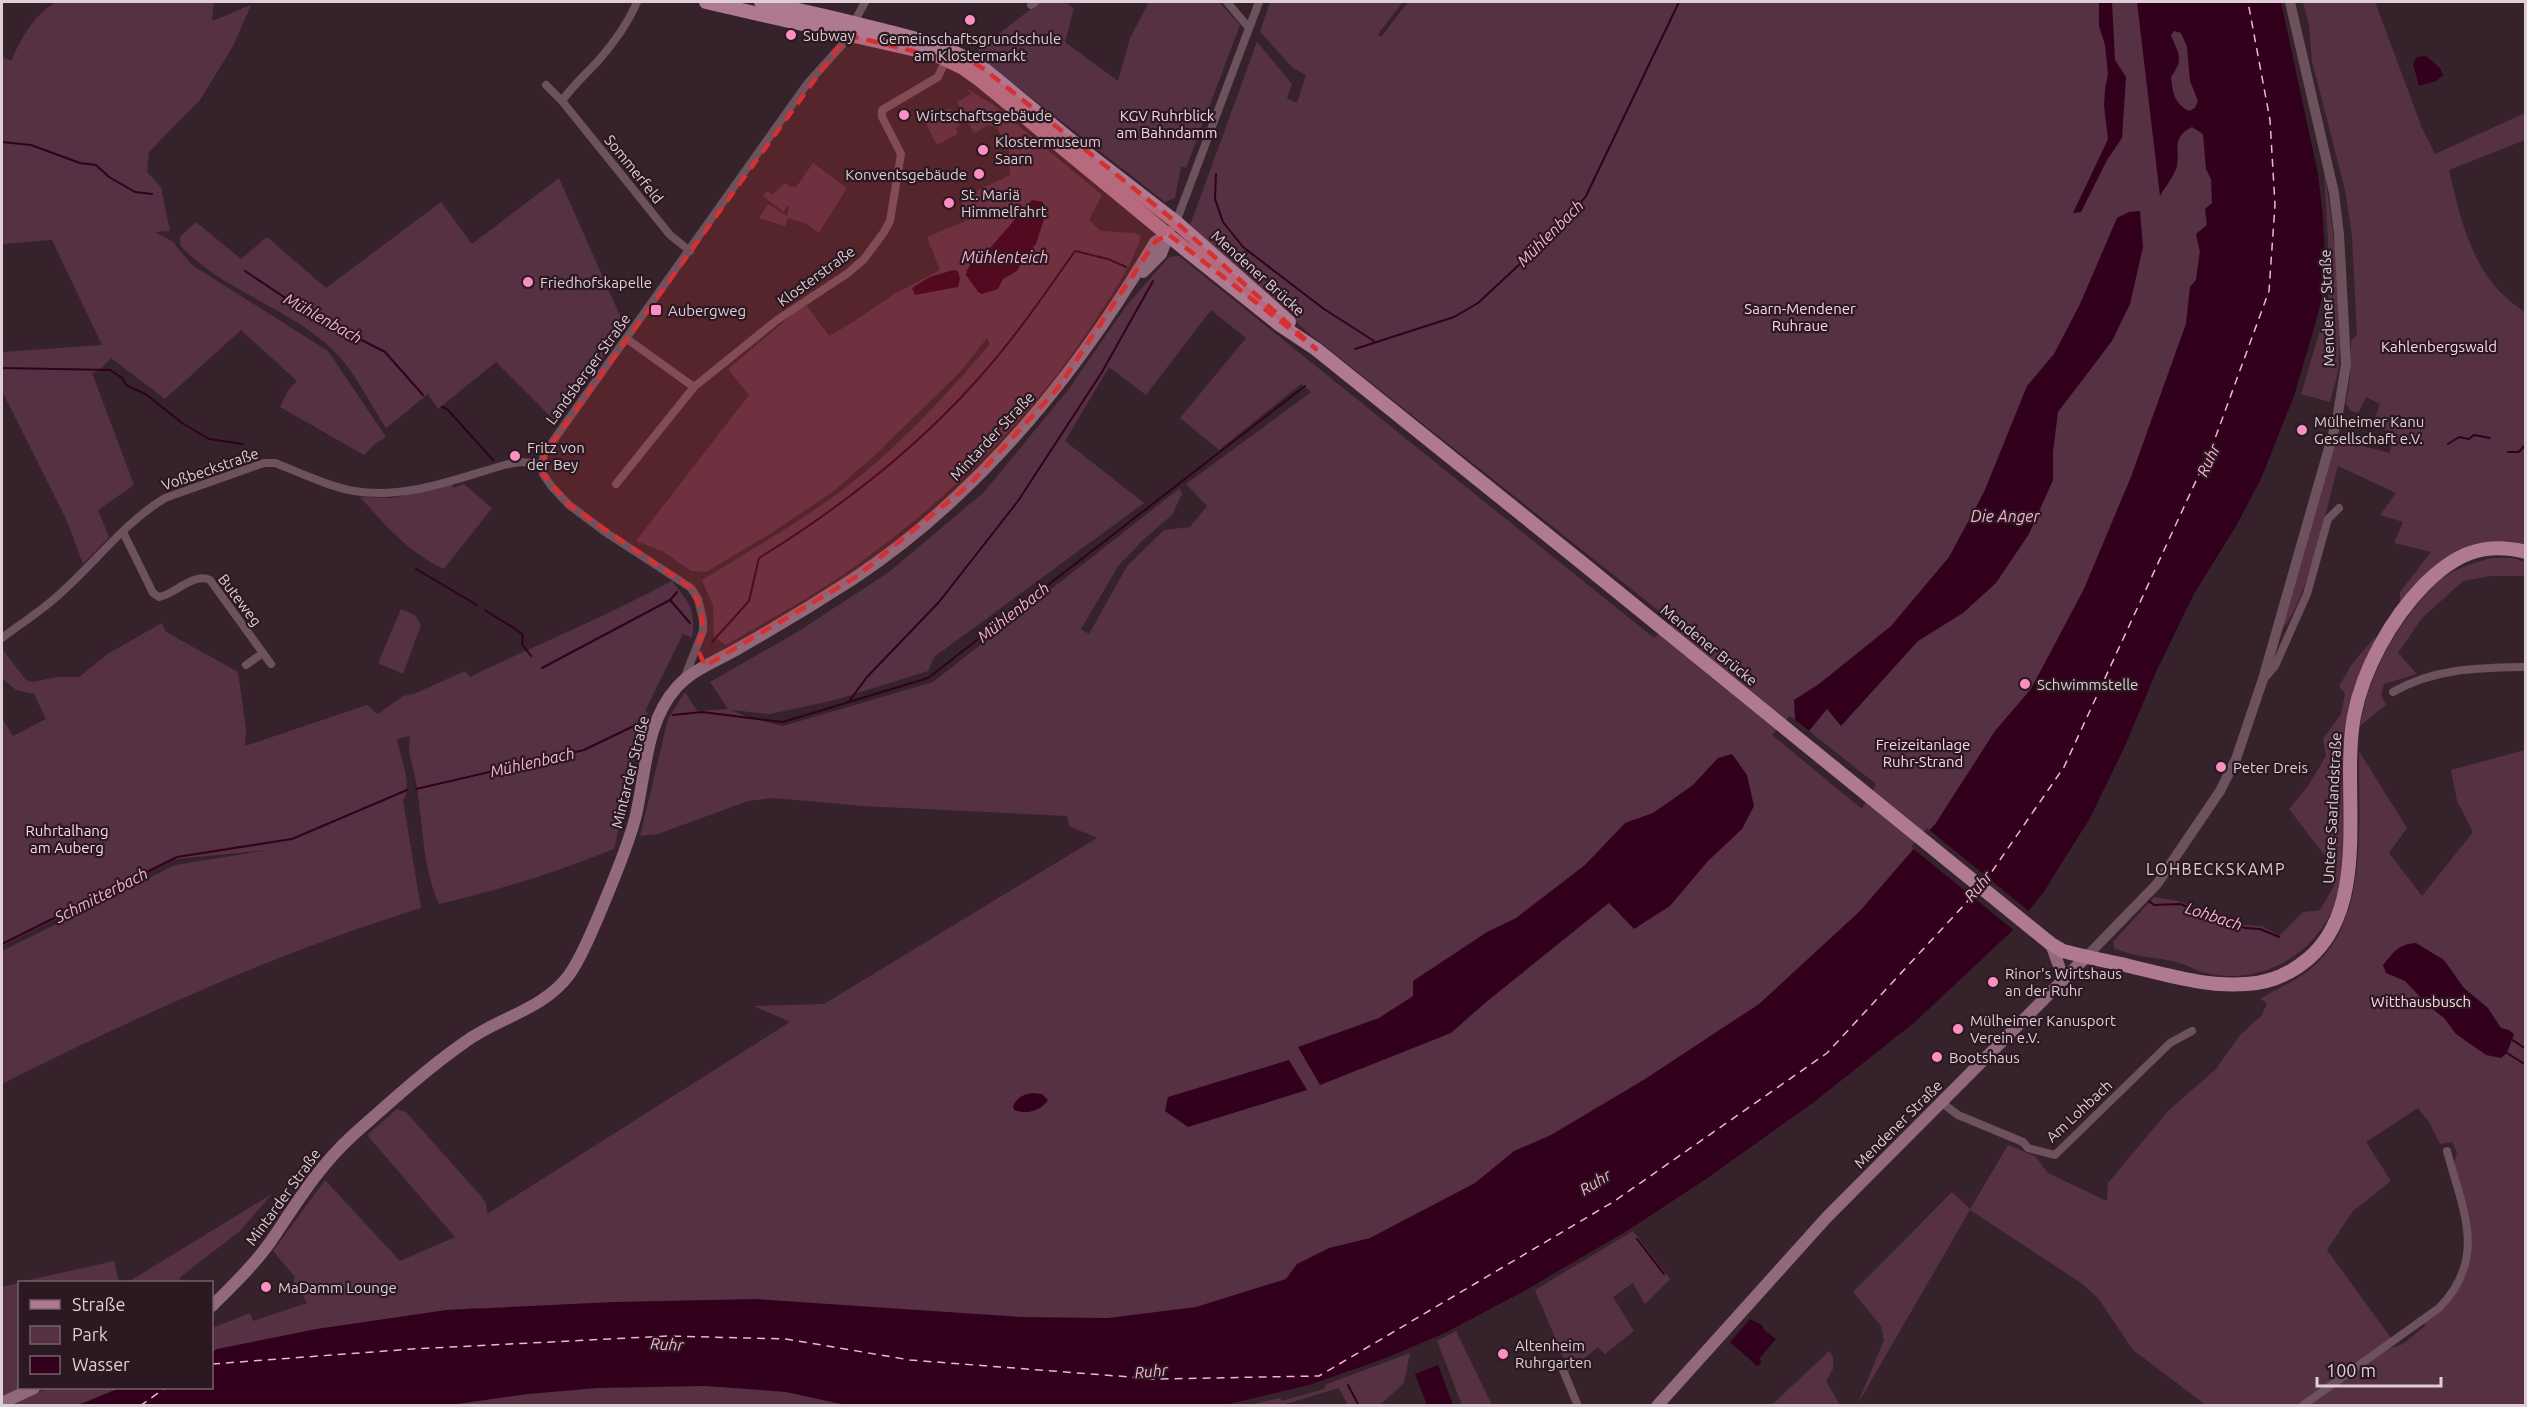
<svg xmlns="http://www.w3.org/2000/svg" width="2527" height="1407" font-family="Ubuntu,sans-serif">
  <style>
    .green { fill: #563143; fill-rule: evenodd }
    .water { fill: #32001d; fill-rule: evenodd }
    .pier { fill: #36222b }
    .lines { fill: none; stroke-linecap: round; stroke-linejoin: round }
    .stream { stroke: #32001d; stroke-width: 2 }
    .ferry { stroke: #fab0d1; stroke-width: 1.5; stroke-dasharray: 8 6; stroke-linecap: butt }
    .minor { stroke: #6d525e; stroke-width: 8 }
    .tertiary { stroke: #6d525e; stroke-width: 10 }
    .secondary { stroke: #92687b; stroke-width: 12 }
    .primary { stroke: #af7992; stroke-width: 14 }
    .marked { fill: #d63031; fill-opacity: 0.2; stroke: #d63031; stroke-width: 4.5; stroke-dasharray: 12 8; stroke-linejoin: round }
    .poi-dot { fill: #fb8fc3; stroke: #2c1821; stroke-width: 2 }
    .labels { text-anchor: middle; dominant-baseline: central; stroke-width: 4.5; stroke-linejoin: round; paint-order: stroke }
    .poi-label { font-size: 15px; fill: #ddcfd5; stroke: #2c1821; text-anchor: start }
    .park-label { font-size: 15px; fill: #fcd6e6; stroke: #2c1821 }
    .street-label { font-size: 15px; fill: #ddcfd5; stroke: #2c1821 }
    .water-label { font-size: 16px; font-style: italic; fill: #fab0d1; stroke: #2c1821 }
    .neighbourhood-label { font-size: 16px; letter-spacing: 1.5px; fill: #ddcfd5; stroke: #2c1821 }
  </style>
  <rect width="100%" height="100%" fill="#36222b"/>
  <g class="green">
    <path d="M56,2H214L212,21L251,5L233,46L200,100L149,152L147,172L161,187L170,231L155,232L172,241L192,265L328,351L386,437L376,443L364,455L280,407L289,389L297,381L241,330L165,399L111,358L100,370L92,373L134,485L98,510L109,537L83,564L67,521L2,391V352L102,345L52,240L2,244V56L11,61C22,37 33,16 56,2Z"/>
    <path d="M1040,2H1065L1074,8L1065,42L1118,81L1130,38L1149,2H1219L1240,25L1186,168L1181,166L1175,198L1165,202L974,53Z"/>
    <path d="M1270,2H1403L1378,34L1381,37L1408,2H2196L2216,101L2212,204L2205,209L2207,225L2196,234L2200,251L2196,280L2190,287L2186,324L2131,477L2084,589L2031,690L1995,731L1936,823L1913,850L1972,898L1176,1405H216L482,1308L447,1310L317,1329L212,1352V1328L250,1313L253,1321L307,1303L293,1280L295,1277L273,1251L325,1180L400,1261L455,1237L367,1135L397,1109L406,1112L481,1196L486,1203L487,1214L790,1022L754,1006L824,1004L1097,838L1069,826L1067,816L863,806L773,798L748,801L658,834L640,836L668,719L685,692L697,711L728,709L710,682L799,631L889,572L984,492L1068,390L1127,305L1169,257L1179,256L1654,638L1673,622L1307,332L1190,225L1257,42L1292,84L1287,98L1297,103L1306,75L1293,68L1260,32ZM1211,310L1246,338L1180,418L1219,450L1301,384L1311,392L1186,484L1207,506L1190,527L1164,530L1127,566L1089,634L1081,629L1119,565L1145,538L1172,515L1182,494L1180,488L933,682L783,726L750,718L731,710L770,714L835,700L928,671L934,657L1144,503L1065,441L1109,367L1146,395ZM1790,716L1876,784L1862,809L1772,735Z"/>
    <path d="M2303,2H2375L2422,128L2435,154L2525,113V140L2449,170C2462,226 2474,280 2525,312V545C2465,530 2440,562 2400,602V592L2431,552L2394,543L2403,522L2380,515L2396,493L2338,466C2327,505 2307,603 2282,629L2336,439L2390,453L2393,432L2372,426L2380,404L2366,397L2358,413L2351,411L2346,404L2350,377L2351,341L2357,335L2352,235L2345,190L2312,61L2309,26Z"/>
    <path d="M966,88L995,106L1102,195L1089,220L1101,231L1135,233L1141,237C1130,270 1109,299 1090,328C1032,416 954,493 869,556C825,590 774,617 726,645L714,637L713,606L702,580C746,553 791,527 833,497C889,457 945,397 990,344L987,338L960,372L873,457L831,493L773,532L706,572L691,571L664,552L636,541L749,395L728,369L794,313L807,306L829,336L853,322L894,294L940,270L927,237L970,219L960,199L1010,175L1009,149L996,127L988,125L974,133L957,102L971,94Z"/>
    <path d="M950,108L960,126L955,128L958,134L937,145L925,122Z"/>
    <path d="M813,163L847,188L819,233L807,224L788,218L785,226L759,218L768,204L787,216L789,206H786L784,212L763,196L767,191L772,195L785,183L792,187L797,186Z"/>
    <path d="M2324,170C2334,232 2342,298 2339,361C2339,374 2333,389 2330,402L2301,394L2320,330L2328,318L2329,259Z"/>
    <path d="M559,178L625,327L557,423L496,362L438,409L428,394L386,428C369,402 354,370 332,349C287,306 222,291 180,245V237L196,222L241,259L267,237L326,288L441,202L472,244Z"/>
    <path d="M452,484L453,488L464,484L492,508L444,569C407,551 387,527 360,497L392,498Z"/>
    <path d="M2491,558H2513L2525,562V576H2491L2463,581L2422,618L2398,653L2417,674L2384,684L2381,694L2386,705L2360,726C2368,678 2391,635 2422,599C2428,593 2434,584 2441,579C2457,568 2473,563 2491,558Z"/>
    <path d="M672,581C690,605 696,608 692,638L683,634L645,711L648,712L640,733L614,849C556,872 500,890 439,904C422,866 423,822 416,781C413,765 407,753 410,736L397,739C399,753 414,789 403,800L421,908C276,953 137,1016 2,1084V951L175,865L269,850L176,859L2,946V718L13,736L46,719L34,694L16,690L2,678V649L26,680L33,682L57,677H79L109,653L162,623L166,632L238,672L246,729L245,746L367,705L378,714L403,696L414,694L465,671L470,677C538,644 607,616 672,581Z"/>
    <path d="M401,609L415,615L421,625L403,674L378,663Z"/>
    <path d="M2376,636C2365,665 2348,696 2345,727C2339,776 2346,827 2341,877C2334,943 2270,988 2206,973C2197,971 2189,966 2180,963C2159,957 2134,958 2114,948L2113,942L2154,897L2178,901L2242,925L2262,926L2279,936L2303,912L2320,910L2334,886L2335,869L2289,809L2308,786L2326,756L2323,739L2341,714L2345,694L2339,686L2352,664Z"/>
    <path d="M2525,750V1405H2308L2388,1349L2403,1344L2425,1326L2424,1323C2492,1274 2470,1233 2454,1164L2457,1152L2452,1142L2440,1144L2429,1122L2418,1108L2366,1142L2391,1181L2353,1211L2327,1250L2391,1338L2298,1405H2206L2133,1350L2098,1298L2081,1283L1970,1210L1857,1405L1884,1340L1881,1326L1853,1292L1952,1192L1970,1209L2008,1145L2035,1156L2048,1173L2107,1201L2108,1183L2169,1110L2216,1069L2240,1035L2262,1015L2267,1003L2260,999C2281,986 2304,978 2321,959C2369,908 2358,816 2359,751L2407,828L2389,853L2422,896L2473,832L2457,801L2451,770Z"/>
    <path d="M272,1194L240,1231L179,1278L183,1282H128Z"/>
    <path d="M1633,1231L1670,1279L1645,1304L1633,1283L1613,1297L1634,1331L1605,1354L1598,1347L1569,1371L1535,1290Z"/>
    <path d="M114,1261L119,1282H20Z"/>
    <path d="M19,1283L20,1388H24L2,1398V1287Z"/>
    <path d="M1456,1331L1490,1401L1492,1405H1462L1437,1341Z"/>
    <path d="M1829,1351L1833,1357V1369L1826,1381L1840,1405H1772Z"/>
    <path d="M1410,1353L1404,1383L1380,1405H1348L1339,1388L1282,1405H1249L1280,1398L1282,1401L1324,1389L1327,1384Z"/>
    <path d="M48,1388H120L77,1405L6,1406Z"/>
  </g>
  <g class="water">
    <path d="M2099,2H2112L2115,60L2126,77L2122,138L2107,160L2081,212L2073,213L2108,139L2104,106L2105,89L2108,74L2105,45L2099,26Z"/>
    <path d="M2137,2H2281L2318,174L2322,209L2325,254L2321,302L2315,325L2294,396L2261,479L2236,526L2194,594L2156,672L2125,746L2090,818L2043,893L2014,929L1915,1022L1814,1102L1706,1179L1630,1229L1526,1290L1445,1333L1386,1358L1309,1385L1225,1405L850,1406L786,1392L705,1386L598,1388L528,1394L443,1406H77L120,1388H212V1352L217,1349L317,1329L447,1310L614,1302L756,1299L1021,1317L1108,1318L1196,1307L1286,1279L1297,1264L1329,1248L1370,1238L1475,1183L1514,1151L1551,1135L1645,1079L1759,1004L1860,911L1936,823L1995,731L2031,689L2084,589L2131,477L2186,324L2190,287L2196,280L2200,251L2196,234L2207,225L2205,209L2212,203L2211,179L2206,169L2203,134L2192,127C2171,138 2180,148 2177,166C2175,175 2165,187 2160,196ZM2174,31L2181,33L2187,47L2190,81L2198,101L2195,108L2189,111C2174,103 2173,94 2171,77C2184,59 2179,55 2171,35Z"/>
    <path d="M2426,56L2440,68L2443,75L2436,81L2419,86L2413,64L2417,57Z"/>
    <path d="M1032,200L1043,202L1046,213L1036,244L1026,255L1017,271L1003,279L998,289L982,294L978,292L966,275L967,270L971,264L983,256Z"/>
    <path d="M2140,211L2143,247L2130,304L2112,341L2058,412L2053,452V480L2029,534L1996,583L1963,613L1918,641L1841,726L1827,709L1809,731L1795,720L1794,700L1819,684L1891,626L1949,557L1984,492L2027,386L2054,354L2080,304L2117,218L2129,212Z"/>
    <path d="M953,270L958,271L960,279L958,287L915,295L912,288L930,277Z"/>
    <path d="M1732,754L1747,775L1754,806L1742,829L1708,861L1670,906L1634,929L1609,903L1485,1003L1451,1033L1320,1085L1298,1047L1379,1018L1413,996V981L1487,932L1516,918L1585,865L1625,823L1653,813L1693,785L1718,758Z"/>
    <path d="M2416,943L2444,960L2464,988L2488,1008L2501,1028L2509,1030L2514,1034L2507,1053L2501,1058L2486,1055L2456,1034L2444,1018L2429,1006L2405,981L2386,973L2383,965C2394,952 2398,944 2416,943Z"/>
    <path d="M1289,1060L1307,1090L1188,1127L1165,1111L1168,1097Z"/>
    <path d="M1034,1093L1042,1094L1048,1100C1041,1111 1026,1115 1014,1110L1013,1106C1018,1097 1023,1094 1034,1093Z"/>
    <path d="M1750,1319L1762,1325L1764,1330L1776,1339L1760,1358L1761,1364L1757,1366L1730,1342Z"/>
    <path d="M1438,1365L1453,1405H1427L1415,1374Z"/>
  </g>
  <path class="pier" d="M1927,828L2031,913L2016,932L1911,847Z"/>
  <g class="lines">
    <g class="stream">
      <path d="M2,142L31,145L80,163L96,165L109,177L135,192L152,194"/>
      <path d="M1216,174L1215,199L1223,222L1243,247L1324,309L1374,341"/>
      <path d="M245,271L305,311L385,352L423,395"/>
      <path d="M1355,349L1454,317L1478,303L1566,221L1586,196L1679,2"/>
      <path d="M2,368L110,370L122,378L126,385L147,395L182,423L209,439L243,444"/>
      <path d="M442,407L447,409L493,460"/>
      <path d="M2448,444L2459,437L2469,439L2474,435L2490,438"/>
      <path d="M2508,452H2519L2526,444"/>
      <path d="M416,569L477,605"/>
      <path d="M670,600L677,592"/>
      <path d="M485,610C498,620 511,624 523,635L522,644L531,656"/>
      <path d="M712,642L749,601L759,558C840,508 915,450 978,379C1014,339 1044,295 1075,251L1108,259L1126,267"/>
      <path d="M542,668L670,600L690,623"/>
      <path d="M850,700L867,677L939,602L1018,501L1102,372L1153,281"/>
      <path d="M673,715L702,712L783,722L928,678L1305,386"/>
      <path d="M416,789L584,750L642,722"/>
      <path d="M2149,901L2154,905L2180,904L2245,928L2260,929L2279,937"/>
      <path d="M2,944L177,857L292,839L407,790"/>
      <path d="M2511,1039L2526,1049"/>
      <path d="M2507,1053L2526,1065"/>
      <path d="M1637,1239L1664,1274"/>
      <path d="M1348,1385L1359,1406"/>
    </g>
    <g class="ferry">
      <path d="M1984,883L2064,767L2213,444L2269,291L2275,205L2270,120L2248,2"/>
      <path d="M212,1364L412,1349L668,1336L786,1339L910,1360L1156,1379L1319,1376L1613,1202L1827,1053L1977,891"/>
      <path d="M140,1406L165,1388"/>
    </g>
    <g class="minor">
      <path d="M1227,2L1249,28"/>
      <path d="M1031,5L1035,2"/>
      <path d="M546,85L562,101L670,235L690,251"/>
      <path d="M562,101C572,86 585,75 597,62C613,44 628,23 637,2"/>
      <path d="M1176,222L1259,2"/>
      <path d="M694,387L777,320L848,273L864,259L884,232L890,221L901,154L882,117V110L938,77L947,57"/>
      <path d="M616,484L694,387L627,339"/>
      <path d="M123,532L153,593L159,597C175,594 194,572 210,580L271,664"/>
      <path d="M2,638C19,625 38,613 54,599C92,567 122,524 165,498L264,463H275C299,472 329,487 354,491C406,500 458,478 508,464L521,462L542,464"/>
      <path d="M246,665L263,653"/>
      <path d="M2264,679L2275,666L2307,594L2328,519L2339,508"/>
      <path d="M683,681L703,631V620L698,599L691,588L608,534L569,505L552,487L543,474L542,464L544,454L553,441L807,84L842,45L865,2"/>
      <path d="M2393,692C2434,668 2479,668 2526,667"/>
      <path d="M1941,1102L1958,1115L2023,1142L2028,1148L2055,1155L2170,1043L2192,1031"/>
      <path d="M1563,1370L1578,1406"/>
      <path d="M2302,1406L2439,1308C2488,1258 2463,1211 2447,1151"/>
    </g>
    <path class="tertiary" d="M2086,957L2157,884L2220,791L2236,759L2263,679L2337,420L2346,364L2339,234L2334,193L2290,2"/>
    <g class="secondary">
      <path d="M1143,272L1161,254L1169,232"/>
      <path d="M2051,944L2059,966L2062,981"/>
      <path d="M212,1306C232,1286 254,1265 271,1241C296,1204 318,1167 352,1136C388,1104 425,1070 465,1042C499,1017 543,1010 569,975C582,957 590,935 599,915C612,883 626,852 635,819C646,775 645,722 677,687C693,669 719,660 739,648C778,626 816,603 853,579C981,494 1078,373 1155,242L1168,234"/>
      <path d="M2,1403L34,1388"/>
      <path d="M1657,1406L1827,1217L2086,957"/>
    </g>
    <g class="primary">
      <path d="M706,2L934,54L963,68L980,80L1185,249L1280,325L1316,349L1576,558L2051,944L2063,951C2085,957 2107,961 2129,966C2167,975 2207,987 2246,984C2269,983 2290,974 2308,959C2373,904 2340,791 2354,716C2363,669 2391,619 2424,585C2454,555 2482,541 2526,552"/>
      <path d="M761,2C800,10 839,19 878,29C920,40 947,45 984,69L1079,147L1176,222L1289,322"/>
    </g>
  </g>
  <path class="marked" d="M847,35L946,59L951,49L984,69L1176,222L1316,349L1168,234L1155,242L1058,388L970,484L856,577L705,666L697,647L703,631L701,609L691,588L569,505L543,474L544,454Z"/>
  <g class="poi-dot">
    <circle cx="970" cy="20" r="6"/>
    <circle cx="791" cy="35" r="6"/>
    <circle cx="904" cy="115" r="6"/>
    <circle cx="983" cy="150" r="6"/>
    <circle cx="979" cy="174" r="6"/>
    <circle cx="949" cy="203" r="6"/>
    <circle cx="528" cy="282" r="6"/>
    <rect x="650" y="304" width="12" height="12" rx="3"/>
    <circle cx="2302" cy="430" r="6"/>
    <circle cx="515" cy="456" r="6"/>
    <circle cx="2025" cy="684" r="6"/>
    <circle cx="2221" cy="767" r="6"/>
    <circle cx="1993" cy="982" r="6"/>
    <circle cx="1958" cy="1029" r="6"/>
    <circle cx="1937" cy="1057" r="6"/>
    <circle cx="266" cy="1287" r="6"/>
    <circle cx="1503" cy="1354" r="6"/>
  </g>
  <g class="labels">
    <g class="poi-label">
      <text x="803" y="35">Subway</text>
      <text x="970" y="38" text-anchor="middle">Gemeinschaftsgrundschule<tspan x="970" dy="17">am Klostermarkt</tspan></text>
      <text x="916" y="115">Wirtschaftsgebäude</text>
      <text x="995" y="141">Klostermuseum<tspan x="995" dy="17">Saarn</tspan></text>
      <text x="967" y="174" text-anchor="end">Konventsgebäude</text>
      <text x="961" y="194">St. Mariä<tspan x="961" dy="17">Himmelfahrt</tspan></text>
      <text x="540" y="282">Friedhofskapelle</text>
      <text x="668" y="310">Aubergweg</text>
      <text x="2314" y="421">Mülheimer Kanu<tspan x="2314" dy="17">Gesellschaft e.V.</tspan></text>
      <text x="527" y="447">Fritz von<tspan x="527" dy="17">der Bey</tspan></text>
      <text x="2037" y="684">Schwimmstelle</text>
      <text x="2233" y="767">Peter Dreis</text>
      <text x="2005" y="973">Rinor's Wirtshaus<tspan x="2005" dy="17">an der Ruhr</tspan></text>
      <text x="1970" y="1020">Mülheimer Kanusport<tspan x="1970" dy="17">Verein e.V.</tspan></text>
      <text x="1949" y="1057">Bootshaus</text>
      <text x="278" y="1287">MaDamm Lounge</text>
      <text x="1515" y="1345">Altenheim<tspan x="1515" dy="17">Ruhrgarten</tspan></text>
    </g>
    <g class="park-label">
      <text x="1167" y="115">KGV Ruhrblick<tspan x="1167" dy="17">am Bahndamm</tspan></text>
      <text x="1800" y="308">Saarn-Mendener<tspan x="1800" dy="17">Ruhraue</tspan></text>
      <text x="2439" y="346">Kahlenbergswald</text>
      <text x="1923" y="744">Freizeitanlage<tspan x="1923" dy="17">Ruhr-Strand</tspan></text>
      <text x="67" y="830">Ruhrtalhang<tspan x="67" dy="17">am Auberg</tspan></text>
      <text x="2421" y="1001">Witthausbusch</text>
    </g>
    <g class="street-label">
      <text transform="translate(634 169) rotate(51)">Sommerfeld</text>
      <text transform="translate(1258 273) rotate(42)">Mendener Brücke</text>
      <text transform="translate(816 276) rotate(-36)">Klosterstraße</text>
      <text transform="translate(2327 308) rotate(-92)">Mendener Straße</text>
      <text transform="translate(588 369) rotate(-54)">Landsberger Straße</text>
      <text transform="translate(992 436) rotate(-47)">Mintarder Straße</text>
      <text transform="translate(210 469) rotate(-19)">Voßbeckstraße</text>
      <text transform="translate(240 600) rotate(53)">Buteweg</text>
      <text transform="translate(1709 645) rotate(39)">Mendener Brücke</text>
      <text transform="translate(630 772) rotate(-76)">Mintarder Straße</text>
      <text transform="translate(2332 808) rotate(-87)">Untere Saarlandstraße</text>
      <text transform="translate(2079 1111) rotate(-43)">Am Lohbach</text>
      <text transform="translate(1898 1124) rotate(-45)">Mendener Straße</text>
      <text transform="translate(283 1197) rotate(-54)">Mintarder Straße</text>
    </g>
    <g class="water-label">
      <text transform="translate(1550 233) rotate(-45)">Mühlenbach</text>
      <text x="1005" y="257">Mühlenteich</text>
      <text transform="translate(323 318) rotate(29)">Mühlenbach</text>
      <text transform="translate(2208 460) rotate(-65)">Ruhr</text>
      <text x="2005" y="516">Die Anger</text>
      <text transform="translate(1013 612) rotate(-38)">Mühlenbach</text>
      <text transform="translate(532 762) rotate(-13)">Mühlenbach</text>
      <text transform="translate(1978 886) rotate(-50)">Ruhr</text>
      <text transform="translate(101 895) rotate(-27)">Schmitterbach</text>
      <text transform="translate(2214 916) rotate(18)">Lohbach</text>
      <text transform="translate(1595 1182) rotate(-32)">Ruhr</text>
      <text transform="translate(667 1344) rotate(3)">Ruhr</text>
      <text transform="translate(1151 1371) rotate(-5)">Ruhr</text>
    </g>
    <g class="neighbourhood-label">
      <text x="2216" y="869">LOHBECKSKAMP</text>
    </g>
  </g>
  <rect width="2527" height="1407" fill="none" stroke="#ddcfd5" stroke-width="6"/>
  <rect x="18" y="1281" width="195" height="108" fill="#2c1821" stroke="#736169" stroke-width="1.5"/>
  <rect x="30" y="1300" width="30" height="9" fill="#af7992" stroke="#736169" stroke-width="1.5"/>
  <text x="72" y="1311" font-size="18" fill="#ddcfd5">Straße</text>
  <rect x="30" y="1326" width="30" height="18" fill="#563143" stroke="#736169" stroke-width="1.5"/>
  <text x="72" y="1341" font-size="18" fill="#ddcfd5">Park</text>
  <rect x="30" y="1356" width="30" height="18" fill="#32001d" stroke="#736169" stroke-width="1.5"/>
  <text x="72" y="1371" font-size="18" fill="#ddcfd5">Wasser</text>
  <path d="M2317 1377v9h124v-9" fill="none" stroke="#ddcfd5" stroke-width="3"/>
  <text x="2326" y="1377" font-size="18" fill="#ddcfd5" stroke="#2c1821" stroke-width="4.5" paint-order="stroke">100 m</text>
</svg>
